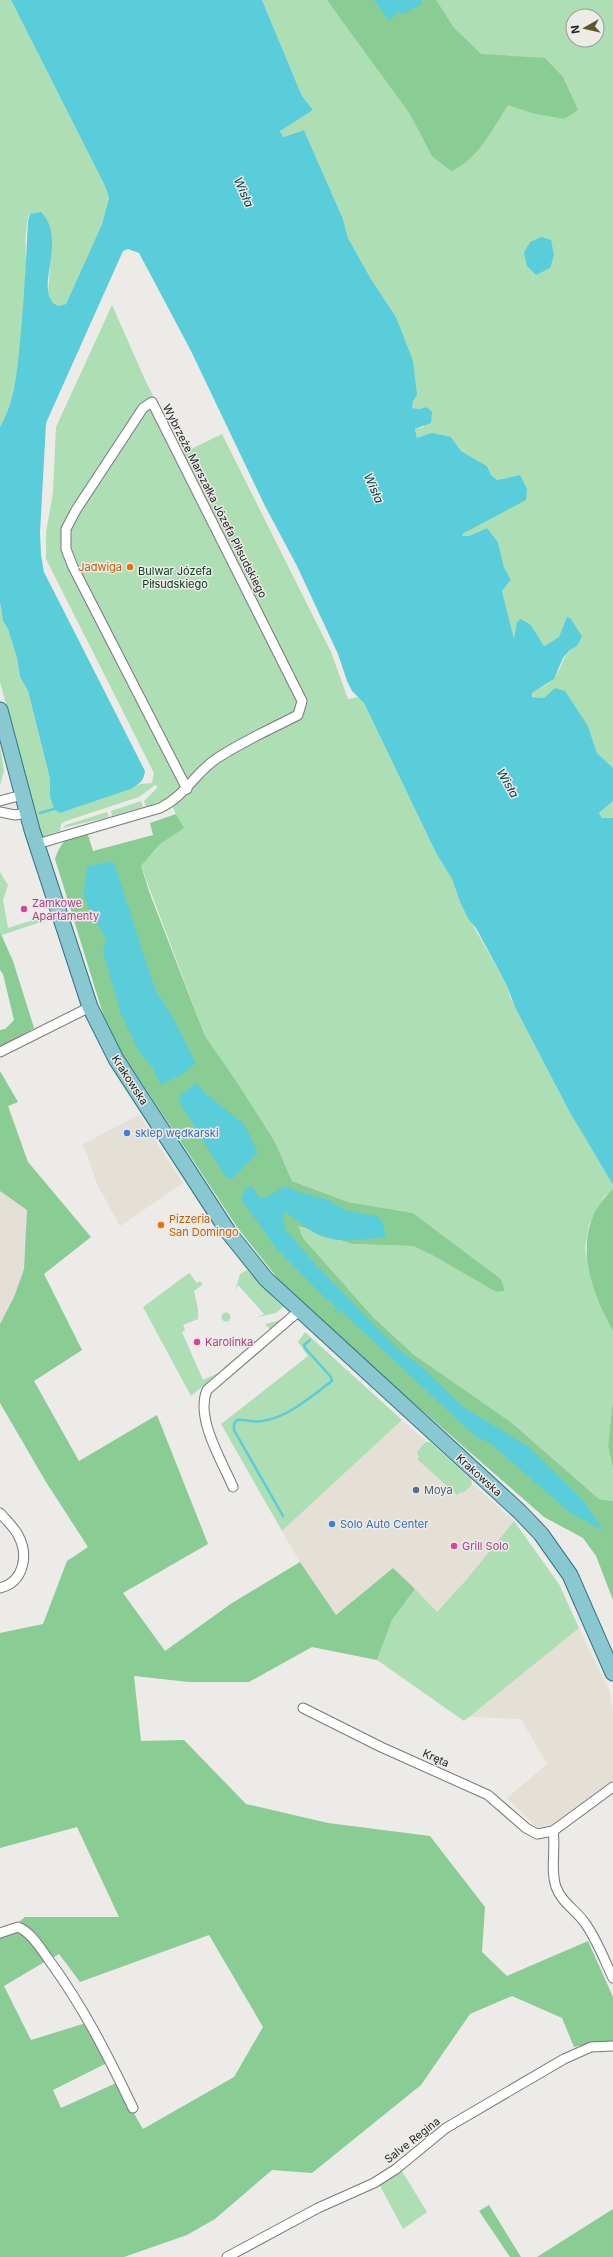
<svg xmlns="http://www.w3.org/2000/svg" width="613" height="2257" font-family="Inter,sans-serif">
  <style>
    .built { fill: #e4e0d6 }
    .green { fill: #addeb4; fill-rule: evenodd }
    .forest { fill: #89cc94 }
    .water { fill: #5acddb }
    .lines { fill: none; stroke-linecap: round; stroke-linejoin: round }
    .stream { stroke: #5acddb; stroke-width: 2.5 }
    .street-casing { stroke: #7a7876; stroke-width: 11 }
    .primary-casing { stroke: #327681; stroke-width: 17 }
    .street { stroke: #fff; stroke-width: 9 }
    .primary { stroke: #89c7d1; stroke-width: 15 }
    .food-dot { fill: #e8710a; stroke: #ecebe8; stroke-width: 1.5 }
    .hotel-dot { fill: #d1479c; stroke: #ecebe8; stroke-width: 1.5 }
    .shop-dot { fill: #3f7fe0; stroke: #ecebe8; stroke-width: 1.5 }
    .service-dot { fill: #5c6f8a; stroke: #ecebe8; stroke-width: 1.5 }
    .labels { text-anchor: middle; dominant-baseline: central; stroke-width: 3; stroke-linejoin: round; paint-order: stroke }
    .street-label { font-size: 11px; fill: #242423; stroke: #ecebe8 }
    .food-label { font-size: 11px; fill: #c56008; stroke: #ecebe8; text-anchor: end }
    .park-label { font-size: 11px; fill: #0e401c; stroke: #ecebe8 }
    .hotel-label { font-size: 11px; fill: #b23c85; stroke: #ecebe8; text-anchor: start }
    .shop-label { font-size: 11px; fill: #366cbe; stroke: #ecebe8; text-anchor: start }
    .service-label { font-size: 11px; fill: #4e5e75; stroke: #ecebe8; text-anchor: start }
    .water-label { font-size: 12px; font-style: italic; fill: #053d43; stroke: #ecebe8 }
  </style>
  <rect width="100%" height="100%" fill="#ecebe8"/>
  <g class="built">
    <path d="M139,1115L183,1183L120,1226L98,1186L83,1144Z"/>
    <path d="M0,1191L27,1210L24,1269L14,1297L0,1324Z"/>
    <path d="M402,1420L514,1521L467,1579L437,1612L393,1568L336,1615L300,1562L282,1531Z"/>
    <path d="M579,1628L609,1690L613,1713V1780L550,1826L536,1827L507,1798L547,1764L521,1719L467,1717Z"/>
  </g>
  <g class="green">
    <path d="M0,0H11L105,186L109,198L102,224L66,304L58,306L51,301L48,293L52,241L29,214C24,231 26,251 26,269C24,315 22,387 0,427Z"/>
    <path d="M262,0H613V768L597,753L588,726L544,698L533,697L532,693C538,689 548,685 553,679C564,667 560,655 577,646L559,637L544,646L531,625L514,640L502,591L511,580L504,567L498,542L487,528L469,536H462V533L482,522L520,475L497,480L491,475L487,466L461,451L451,437L417,438L415,429L424,427L427,407L419,409L412,408L413,401L396,317L371,279L348,238L343,219L304,130L282,137L280,130L313,110L302,96ZM573,16H597V40H573Z"/>
    <path d="M112,305L146,382L183,453L222,434L331,652L348,699L360,697L364,703L436,853L452,879L460,902L506,984L510,997L569,1111L613,1185V1189L604,1197L589,1225L585,1248L592,1282L613,1331V1399L608,1446L613,1468V1501L599,1499L512,1423L413,1354L373,1317L303,1238L297,1226L352,1244L413,1246L432,1255L496,1292L505,1291L501,1279L413,1213L348,1202L292,1181L275,1142L237,1082L205,1036L141,866L160,844L183,828L168,798L146,807L144,801L158,787L155,785L139,797L66,821L61,824L60,831L42,837L0,682V602L3,621L8,629L17,658L20,677L28,691L50,779V797L54,809L60,813L131,789L140,784L152,783L154,773L46,559V532L53,493L56,427Z"/>
    <path d="M0,746L4,771L0,786Z"/>
    <path d="M141,801L143,807L112,816L111,811Z"/>
    <path d="M613,801V818H602L599,813Z"/>
    <path d="M107,812L109,817L63,828L66,825Z"/>
    <path d="M0,872L8,885L3,900L8,928L49,915L50,919L2,935L0,932Z"/>
    <path d="M247,1270L283,1307L276,1313L258,1317L264,1314L238,1285L235,1291L240,1274Z"/>
    <path d="M189,1273L197,1283L200,1281L203,1284L194,1291L198,1309V1319L183,1325L185,1330L182,1332L203,1380L220,1372L191,1396L143,1307Z"/>
    <circle cx="226" cy="1317" r="4.5"/>
    <path d="M280,1320H284L219,1376L224,1367L270,1329L265,1324Z"/>
    <path d="M305,1332L402,1420L282,1531L221,1424L308,1356L298,1342Z"/>
    <path d="M425,1442H430L471,1479L472,1484L465,1492L459,1493L457,1495L417,1459L419,1457L417,1452Z"/>
    <path d="M514,1521L559,1584L579,1628L464,1721L377,1660L392,1620L415,1589L437,1612L467,1579Z"/>
    <path d="M400,2168L427,2212L403,2229L379,2184Z"/>
  </g>
  <g class="forest">
    <path d="M327,0H436L454,28L481,54L545,58L563,77L578,110L564,119L532,113L508,105C493,128 478,160 451,171L432,156L410,114Z"/>
    <path d="M176,814L184,828L160,844L141,866L150,894L205,1036L237,1082L275,1142L292,1181L348,1202L413,1213L501,1279L505,1291L496,1292L432,1255L413,1246L352,1244L298,1226L303,1238L373,1317L413,1354L512,1423L599,1499L613,1501V1494V1600L596,1556L583,1538L544,1517L345,1343L279,1280L237,1227L121,1051L103,1014L55,859C63,837 67,838 88,835L93,851L153,835L150,823Z"/>
    <path d="M0,932L13,961L34,1028L11,1042L0,1052V1030L5,1029L14,1020L3,974L0,970Z"/>
    <path d="M0,1071L18,1102L8,1106L28,1162L91,1237L44,1274L82,1350L34,1381L79,1461L157,1415L208,1544L123,1593L165,1651L232,1603L300,1562L336,1615L393,1568L415,1589L392,1620L377,1660L312,1647L249,1682H189L134,1676L141,1741L184,1740L246,1804L328,1823L430,1836L485,1907L482,1952L507,1976L588,1941L613,1997V2042L595,2043L574,2047L562,2018L512,1996L470,2014L421,2085L312,2173L272,2170L215,2219L187,2235L124,2257H0V1936L15,1930L26,1935L46,1961L4,1986L31,2040L86,2023L107,2063L53,2090L61,2108L116,2083L143,2129L234,2077L263,2027L209,1935L80,1982L59,1954L51,1959L20,1921L25,1917H119L77,1827L0,1848V1633L43,1624L67,1561L88,1547L46,1482L0,1403V1324L14,1297L24,1269L27,1210L0,1191Z"/>
    <path d="M613,1189V1331C588,1285 569,1230 613,1189Z"/>
    <path d="M613,1399V1468L608,1446Z"/>
    <path d="M489,2205L521,2257H510L479,2211Z"/>
    <path d="M613,2209V2257H537Z"/>
  </g>
  <g class="water">
    <path d="M11,0H262L302,96L313,110L280,131L283,137L304,130L343,219L348,238L371,279L396,317L413,361L417,395L413,401L412,408L419,409L427,407L432,412L431,423L415,429L417,438L432,433L451,437L461,451L487,466L491,475L497,480L520,475L527,489L526,500L462,534L463,536H469L487,528L498,542L504,567L511,580L502,591L514,639L517,622L521,619L531,625L544,646L559,637L567,617L570,618L582,636L577,646L569,651L563,658L554,679L532,693V697L544,698L555,688L565,691L588,726L597,753L613,768V801L599,813L602,818H613V1185L569,1111L515,1007L506,984L476,928L469,920L460,902L452,879L436,853L364,703L352,691L347,681L338,654L297,566L265,506L191,351L139,253L128,249L123,251L46,423L40,533L41,555L44,572L145,771C144,781 139,784 131,789L60,813L54,809L50,797V779L28,691L20,677L17,658L8,629L3,621L0,602V427C15,400 17,372 20,342C24,302 26,261 28,221L30,214L41,212C66,237 39,282 51,300C52,303 56,304 58,306L66,304L102,224L109,198L105,186Z"/>
    <path d="M374,0H422V4L403,14L398,12L389,21Z"/>
    <path d="M541,237L551,240L554,255L550,268L536,275L527,266L524,253L530,242Z"/>
    <path d="M107,862L114,863L155,989L172,1016L196,1063L181,1075L161,1085L152,1067L139,1052L121,1014L103,952L106,938C99,927 83,902 84,889C85,882 87,875 87,867Z"/>
    <path d="M197,1083L206,1094L245,1125L258,1153L232,1179L226,1177L220,1168L180,1103L179,1096Z"/>
    <path d="M252,1186L259,1197H267L285,1186L298,1192L326,1199L347,1211L377,1216L382,1220L386,1237C362,1239 338,1245 315,1233C304,1227 294,1217 283,1212L285,1229L319,1268L397,1348L422,1367L462,1406L529,1447L583,1500L604,1531L569,1512L490,1443L476,1437L341,1311L327,1300L276,1248L241,1199L246,1188Z"/>
  </g>
  <g class="lines">
    <g class="stream">
      <path d="M40,813L54,809"/>
      <path d="M336,1312L337,1309"/>
      <path d="M283,1516L234,1430V1424L237,1420C246,1419 253,1423 262,1421C287,1418 312,1396 332,1381L331,1377L305,1348L304,1345L310,1340"/>
    </g>
    <defs>
      <g id="street">
        <path d="M0,801L22,795"/>
        <path d="M0,812L15,815L27,813"/>
        <path d="M37,844L160,808C185,796 195,773 216,759C241,742 271,729 298,715L302,701L152,402L143,408L76,510L66,529V549L73,567L187,789"/>
        <path d="M0,1052L90,1007"/>
        <path d="M233,1487C222,1461 195,1418 207,1390L299,1311"/>
        <path d="M0,1513C6,1520 14,1527 18,1535C29,1555 24,1582 0,1588"/>
        <path d="M303,1708L381,1747L488,1795L526,1828L537,1834L553,1831L613,1787"/>
        <path d="M553,1831C556,1850 550,1869 556,1887C562,1903 575,1909 585,1923C597,1940 604,1959 613,1978"/>
        <path d="M0,1933L18,1927C31,1932 41,1949 49,1960C84,2008 107,2054 133,2108"/>
        <path d="M227,2257L318,2208L374,2183L396,2169L446,2128L564,2059L591,2047L613,2046"/>
      </g>
      <path id="primary" d="M0,710L32,830L90,1007L116,1059L229,1233L266,1279L520,1512L541,1534L570,1575L613,1673"/>
    </defs>
    <use href="#street" class="street-casing"/>
    <use href="#primary" class="primary-casing"/>
    <use href="#street" class="street"/>
    <use href="#primary" class="primary"/>
  </g>
  <g class="food-dot">
    <circle cx="130" cy="567" r="4"/>
    <circle cx="161" cy="1225" r="4"/>
  </g>
  <g class="hotel-dot">
    <circle cx="24" cy="909" r="4"/>
    <circle cx="197" cy="1342" r="4"/>
    <circle cx="454" cy="1546" r="4"/>
  </g>
  <g class="shop-dot">
    <circle cx="127" cy="1133" r="4"/>
    <circle cx="332" cy="1524" r="4"/>
  </g>
  <circle class="service-dot" cx="416" cy="1490" r="4"/>
  <g class="labels">
    <g class="street-label">
      <text transform="translate(215 501) rotate(63)">Wybrzeże Marszałka Józefa Piłsudskiego</text>
      <text transform="translate(130 1080) rotate(57)">Krakowska</text>
      <text transform="translate(479 1475) rotate(42)">Krakowska</text>
      <text transform="translate(436 1758) rotate(24)">Kręta</text>
      <text transform="translate(412 2140) rotate(-38)">Salve Regina</text>
    </g>
    <g class="food-label">
      <text x="122" y="567">Jadwiga</text>
      <text x="169" y="1219" text-anchor="start">Pizzeria<tspan x="169" dy="13">San Domingo</tspan></text>
    </g>
    <g class="park-label">
      <text x="175" y="571">Bulwar Józefa<tspan x="175" dy="13">Piłsudskiego</tspan></text>
    </g>
    <g class="hotel-label">
      <text x="32" y="903">Zamkowe<tspan x="32" dy="13">Apartamenty</tspan></text>
      <text x="205" y="1342">Karolinka</text>
      <text x="462" y="1546">Grill Solo</text>
    </g>
    <g class="shop-label">
      <text x="135" y="1133">sklep wędkarski</text>
      <text x="340" y="1524">Solo Auto Center</text>
    </g>
    <g class="service-label">
      <text x="424" y="1490">Moya</text>
    </g>
    <g class="water-label">
      <text transform="translate(244 192) rotate(66)">Wisła</text>
      <text transform="translate(374 488) rotate(66)">Wisła</text>
      <text transform="translate(508 783) rotate(60)">Wisła</text>
    </g>
  </g>
  <g transform="translate(585 28) rotate(262)"><circle r="19" fill="#ecebe8" stroke="#9c9b99"/>
  <path d="M0-3L7 15L0 10L-7 15Z" fill="#605926"/>
  <text y="-6" font-size="11" font-weight="bold" text-anchor="middle" fill="#242423">N</text>
  </g>
</svg>
